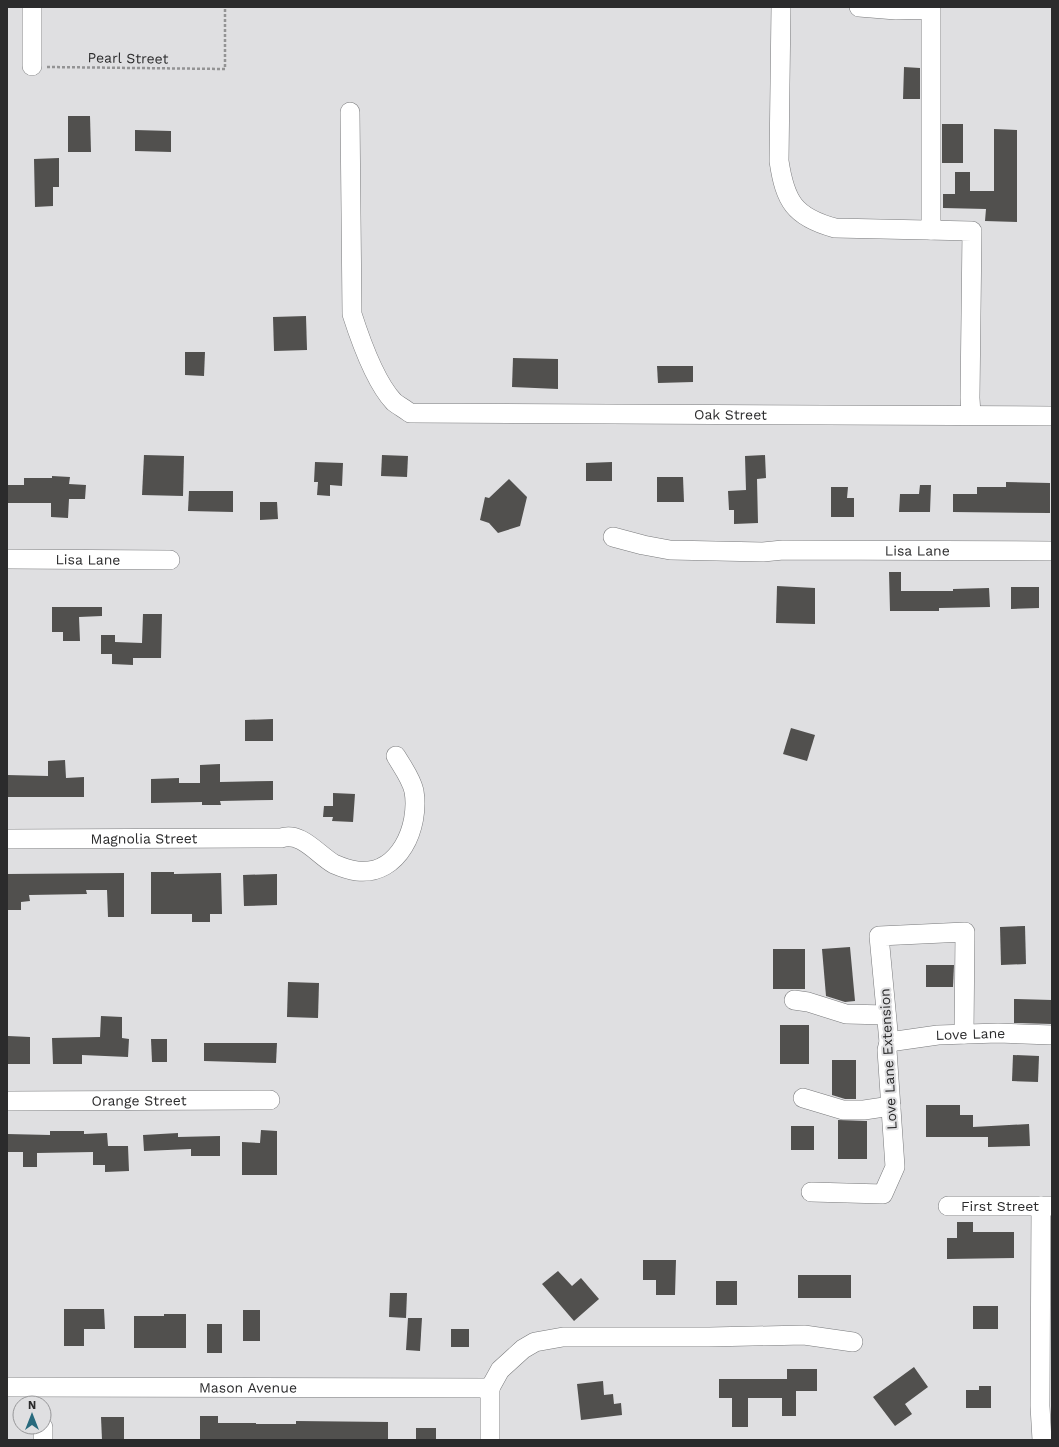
<svg xmlns="http://www.w3.org/2000/svg" width="1059" height="1447" font-family="'Work Sans',sans-serif">
  <style>
    .building { fill: #51504e }
    .lines { fill: none; stroke-linecap: round; stroke-linejoin: round }
    .minor-casing { stroke: #78797b; stroke-width: 20 }
    .path { stroke: #939394; stroke-width: 2.5; stroke-dasharray: 3 2; stroke-linecap: butt }
    .minor { stroke: #fff; stroke-width: 19 }
    .labels { text-anchor: middle; dominant-baseline: central; stroke-width: 4; stroke-linejoin: round; paint-order: stroke }
    .street-label { font-size: 14px; fill: #2b2b2c; stroke: #dfdfe1 }
  </style>
  <rect width="100%" height="100%" fill="#dfdfe1"/>
  <g class="building">
    <path d="M904,67L920,68V99H903Z"/>
    <path d="M68,116H90L91,152H68Z"/>
    <rect x="942" y="124" width="21" height="39"/>
    <path d="M994,129L1017,130V222L985,221L986,209L943,208V194H955V172H970V191H994Z"/>
    <path d="M135,130L171,131V152L135,151Z"/>
    <path d="M59,158V187H53V206L35,207L34,159Z"/>
    <path d="M306,316L307,350L274,351L273,317Z"/>
    <path d="M185,352H205L204,376L185,375Z"/>
    <path d="M513,358L558,359V389L512,387Z"/>
    <path d="M657,366H693V382L658,383Z"/>
    <path d="M144,455L184,456L183,496L142,495Z"/>
    <path d="M382,455L408,456L407,477L381,476Z"/>
    <path d="M765,455L766,478L757,479L758,523L734,524V510H729L728,491L746,490L745,456Z"/>
    <path d="M315,462L343,463L342,486L330,485V496L317,495L318,482H314Z"/>
    <path d="M612,462V481H586V463Z"/>
    <path d="M52,476L70,477L69,484L86,485L85,499H69L68,518L51,517V503H7V485H24V478H52Z"/>
    <path d="M657,477H683L684,502H657Z"/>
    <path d="M509,479L527,497L520,526L498,533L489,523L480,520L485,497L489,498Z"/>
    <path d="M1006,482L1050,483V513L953,512V494H977V487H1006Z"/>
    <path d="M920,485H931L930,512H899L900,494H919Z"/>
    <path d="M831,487H848L847,498H854V517H831Z"/>
    <path d="M189,491H233V512L188,511Z"/>
    <path d="M260,502H277L278,519L260,520Z"/>
    <path d="M889,572H901V591H953V589L989,588L990,607L939,608V611H890Z"/>
    <path d="M777,586L815,588V624L776,623Z"/>
    <path d="M1011,587H1039V608L1011,609Z"/>
    <path d="M52,607H102V616L79,617L80,641H63V632H52Z"/>
    <path d="M143,614H162L161,658H133V665L112,664V654H101V635H115V642L142,643Z"/>
    <path d="M273,719V741H245V720Z"/>
    <path d="M791,728L815,735L807,761L783,754Z"/>
    <path d="M65,760L66,778L84,777V797H7V775L48,776V761Z"/>
    <path d="M220,764V782L273,781V800L220,801L221,805H202V802L151,803V779L179,778V783H200V765Z"/>
    <path d="M333,793L355,794L353,822L332,821L333,817H323L324,806H333Z"/>
    <path d="M151,872H174V874L221,873L222,914H210V922H192V914H151Z"/>
    <path d="M124,873V917H108L107,890H86L87,894L29,895L30,901L21,902V910H7V874Z"/>
    <path d="M277,874V905L244,906L243,875Z"/>
    <path d="M1025,926L1026,964L1001,965L1000,927Z"/>
    <path d="M850,947L855,1001L845,1002L826,996L822,949Z"/>
    <rect x="773" y="949" width="32" height="40"/>
    <path d="M926,965H954L953,987H926Z"/>
    <path d="M288,982L319,983L318,1018L287,1017Z"/>
    <path d="M1014,999L1052,1000V1024L1014,1023Z"/>
    <path d="M101,1016L122,1017V1038L129,1039L128,1057L82,1055V1064H53L52,1038L100,1037Z"/>
    <rect x="780" y="1025" width="29" height="39"/>
    <path d="M8,1036L30,1037V1064H8Z"/>
    <path d="M151,1039H167V1062H152Z"/>
    <path d="M204,1043H277L276,1063L204,1061Z"/>
    <path d="M1013,1055L1039,1056L1038,1082L1012,1081Z"/>
    <path d="M832,1060H856V1099H845L832,1095Z"/>
    <path d="M926,1105H960V1115H973V1127L1029,1124L1030,1146L988,1147V1137H926Z"/>
    <path d="M838,1120L867,1121V1159H838Z"/>
    <rect x="791" y="1126" width="23" height="24"/>
    <path d="M261,1130L277,1131V1175H242V1142L260,1143Z"/>
    <path d="M50,1131H84V1134L107,1133L108,1146H128L129,1171L105,1172V1165H93V1152L37,1153V1167H23V1152H7V1134L50,1135Z"/>
    <path d="M178,1133V1137L220,1136V1156H191V1149L144,1151L143,1135Z"/>
    <path d="M957,1222H973V1232H1014V1258L947,1259V1238H957Z"/>
    <path d="M643,1260H676L675,1295H656V1280H643Z"/>
    <path d="M558,1271L572,1286L581,1278L599,1299L574,1321L542,1284Z"/>
    <rect x="798" y="1275" width="53" height="23"/>
    <rect x="716" y="1281" width="21" height="24"/>
    <path d="M390,1293H407L406,1318L389,1317Z"/>
    <rect x="973" y="1306" width="25" height="23"/>
    <path d="M64,1309H104L105,1329H84V1346H64Z"/>
    <rect x="243" y="1310" width="17" height="31"/>
    <path d="M164,1314H186V1348H134V1316H164Z"/>
    <path d="M408,1318H422L420,1351L406,1350Z"/>
    <rect x="207" y="1324" width="15" height="29"/>
    <rect x="451" y="1329" width="18" height="18"/>
    <path d="M914,1367L928,1387L905,1404L912,1414L895,1426L873,1397Z"/>
    <path d="M787,1369H817V1391H796V1416H782V1398H748V1427H732V1398H719V1379H787Z"/>
    <path d="M603,1381L604,1395L613,1394L614,1404L621,1403L622,1415L581,1420L577,1384Z"/>
    <path d="M979,1386H991V1408H966V1390H979Z"/>
    <path d="M200,1416H218V1423H256V1424H296V1421L388,1422V1440H200Z"/>
    <path d="M101,1417H124V1440H102Z"/>
    <rect x="416" y="1428" width="20" height="12"/>
  </g>
  <g class="lines">
    <defs>
      <g id="minor">
        <path d="M781,7L779,161C785,201 794,217 835,228L972,231L970,398L971,415"/>
        <path d="M859,7L896,10L931,9V230"/>
        <path d="M32,66V7"/>
        <path id="s1" d="M350,112L352,314C360,339 376,383 394,402C399,406 405,409 410,413L1052,416"/>
        <path id="s2" d="M613,537L643,545L670,550L763,552L783,550L1052,551"/>
        <path id="s3" d="M7,559L170,560"/>
        <path id="s4" d="M7,839L281,838C301,831 318,855 334,864C341,867 349,870 357,871C399,876 420,827 414,791C411,778 403,768 396,756"/>
        <path d="M794,1000L808,1002L846,1014L886,1015"/>
        <path id="s5" d="M889,1042L938,1035L998,1033L1052,1035"/>
        <path d="M803,1098L843,1110H864L891,1106"/>
        <path id="s6" d="M7,1101L270,1100"/>
        <path d="M811,1192L883,1194L895,1167L887,1050L889,1042L879,936L965,932L964,1034"/>
        <path id="s7" d="M948,1206H1052"/>
        <path d="M1041,1206L1040,1406L1042,1440"/>
        <path id="s8" d="M7,1387L490,1388"/>
        <path d="M490,1388L500,1370L523,1349L535,1342L563,1337H709L804,1335L853,1342"/>
        <path d="M490,1388V1440"/>
        <path d="M43,1440V1427"/>
      </g>
    </defs>
    <use href="#minor" class="minor-casing"/>
    <path class="path" d="M47,67L225,69V7"/>
    <use href="#minor" class="minor"/>
  </g>
  <g class="labels">
    <g class="street-label">
      <text transform="translate(128 58) rotate(1)">Pearl Street</text>
      <text stroke="none"><textPath href="#s1" startOffset="640">Oak Street</textPath></text>
      <text stroke="none"><textPath href="#s2" startOffset="306">Lisa Lane</textPath></text>
      <text stroke="none"><textPath href="#s3" startOffset="81">Lisa Lane</textPath></text>
      <text stroke="none"><textPath href="#s4" startOffset="137">Magnolia Street</textPath></text>
      <text stroke="none"><textPath href="#s5" startOffset="82">Love Lane</textPath></text>
      <text transform="translate(888 1059) rotate(-93)">Love Lane Extension</text>
      <text stroke="none"><textPath href="#s6" startOffset="132">Orange Street</textPath></text>
      <text stroke="none"><textPath href="#s7" startOffset="52">First Street</textPath></text>
      <text stroke="none"><textPath href="#s8" startOffset="241">Mason Avenue</textPath></text>
    </g>
  </g>
  <rect width="1059" height="1447" fill="none" stroke="#2b2b2c" stroke-width="16"/>
  <g transform="translate(32 1415)"><circle r="19" fill="#dfdfe1" stroke="#979799"/>
  <path d="M0-3L7 15L0 10L-7 15Z" fill="#286a7d"/>
  <text y="-6" font-size="11" font-weight="bold" text-anchor="middle" fill="#2b2b2c">N</text>
  </g>
</svg>
